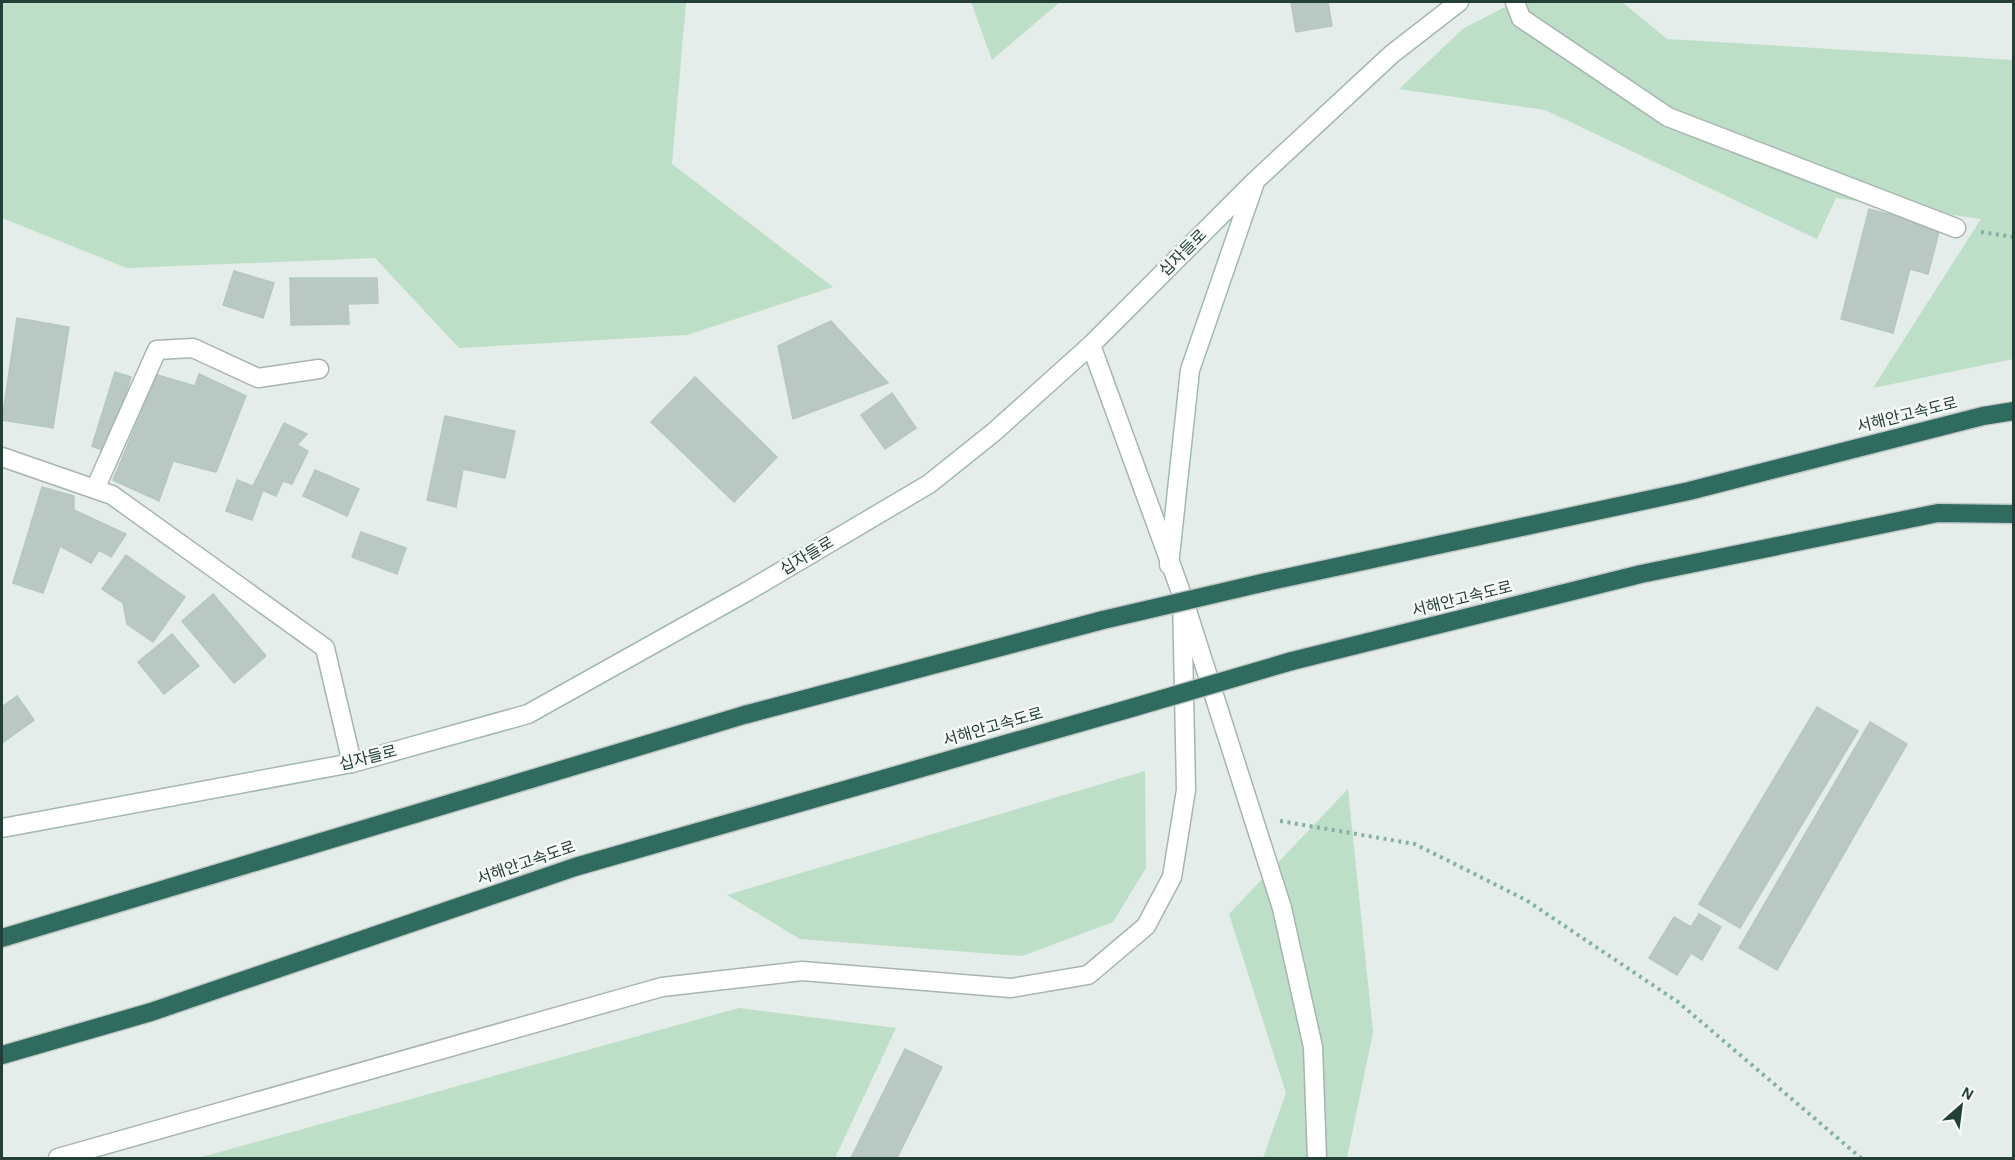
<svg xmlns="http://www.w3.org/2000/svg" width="2015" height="1160" font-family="'Alegreya Sans','Noto Sans KR',sans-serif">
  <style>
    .green { fill: #bddec7 }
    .building { fill: #b9c8c2; stroke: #b6c7c0; stroke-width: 1.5 }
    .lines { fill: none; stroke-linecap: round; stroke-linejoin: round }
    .lane-casing { stroke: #a7b5b0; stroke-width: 21 }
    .street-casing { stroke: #a7b5b0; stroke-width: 21 }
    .secondary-casing { stroke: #a2b9b2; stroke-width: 21 }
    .highway-casing { stroke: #c2c9c7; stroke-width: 21 }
    .path { stroke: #85b0a4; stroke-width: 4; stroke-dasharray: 3 4.5; stroke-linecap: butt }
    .lane { stroke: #fff; stroke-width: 18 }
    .street { stroke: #fff; stroke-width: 18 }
    .secondary { stroke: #fff; stroke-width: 18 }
    .highway { stroke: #306b60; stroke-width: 18 }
    .highway-bridge-casing { stroke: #c2c9c7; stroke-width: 21; stroke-linecap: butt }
    .highway-bridge { stroke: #306b60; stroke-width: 18 }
    .labels { text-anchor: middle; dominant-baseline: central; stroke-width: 5; stroke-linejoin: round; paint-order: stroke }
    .street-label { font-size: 16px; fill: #243f38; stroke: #f5faf7 }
  </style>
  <rect width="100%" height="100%" fill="#e4ede9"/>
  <g class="green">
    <path d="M2,2H686L672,164L833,287L687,335L459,348L375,258L127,268L2,218Z"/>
    <path d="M971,2H1060L992,60Z"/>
    <path d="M1515,2H1622L1667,39L2013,60V359L1873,388L1981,219L1836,198L1817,239L1545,110L1399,89L1464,28Z"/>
    <path d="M1145,771L1146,868L1113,922L1022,956L800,939L727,895Z"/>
    <path d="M1348,789L1373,1032L1347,1158H1263L1286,1093L1229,914Z"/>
    <path d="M739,1008L896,1028L835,1158H198Z"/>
  </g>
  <g class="building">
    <path d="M1291,2H1328L1332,26L1296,32Z"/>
    <path d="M1869,209L1940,228L1928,274L1910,269L1893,333L1841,319Z"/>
    <path d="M234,271L274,283L263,318L223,305Z"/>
    <path d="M290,278H377L378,303L348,304L349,324L291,325Z"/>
    <path d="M17,318L69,327L53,428L2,420Z"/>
    <path d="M831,321L888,383L793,419L778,346Z"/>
    <path d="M115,372L131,377L107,452L92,446Z"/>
    <path d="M199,374L246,396L216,472L173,461L159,501L113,480L157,375L195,386Z"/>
    <path d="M695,377L777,457L734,502L651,422Z"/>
    <path d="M892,393L916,428L885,449L861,415Z"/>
    <path d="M445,416L515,431L505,478L463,469L456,507L427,500Z"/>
    <path d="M284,423L307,434L297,445L308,451L292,484L283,481L276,496L253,486Z"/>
    <path d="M315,470L359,489L347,516L303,496Z"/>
    <path d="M237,480L263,490L252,520L226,511Z"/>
    <path d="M42,487L74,496V510L126,534L111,557L99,550L91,563L60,546L43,593L13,583Z"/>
    <path d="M361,532L406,548L397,574L352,557Z"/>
    <path d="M126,555L185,597L153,642L127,624L123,603L102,589Z"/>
    <path d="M213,594L266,656L234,683L182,621Z"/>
    <path d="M172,634L199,666L164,694L138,662Z"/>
    <path d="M17,696L34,720L2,743V707Z"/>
    <path d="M1817,707L1858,731L1740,928L1699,904Z"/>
    <path d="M1870,722L1907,744L1777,970L1739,948Z"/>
    <path d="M1699,914L1721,927L1702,960L1691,953L1677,975L1649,958L1674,917L1691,927Z"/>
    <path d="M905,1049L942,1067L897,1158H851Z"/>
  </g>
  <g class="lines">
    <defs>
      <path id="lane" d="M95,489L157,350L193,348L258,378L319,369"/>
      <g id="street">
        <path d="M1515,2L1521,18L1668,117L1956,228"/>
        <path d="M1091,345L1182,595L1282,908L1313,1047L1317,1158"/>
        <path d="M2,457L112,495L325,648L352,763"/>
        <path d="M58,1158L662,987L802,971L1011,988L1088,975L1146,926L1172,877L1186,790L1182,595"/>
      </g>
      <g id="secondary">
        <path d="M1169,565L1190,370L1254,185"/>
        <path d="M2,828L352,763L528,714L748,591L929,484L994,432L1091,345L1255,181L1392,54L1459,2"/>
      </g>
      <g id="highway">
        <path d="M1266,582L1689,491L1983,416L2014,411"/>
        <path d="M1292,661L1641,574L1938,513L2014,514"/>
        <path d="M2,938L744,715L1103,620"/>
        <path d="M2,1055L151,1012L575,867L1128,709"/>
      </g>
    </defs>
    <use href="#lane" class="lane-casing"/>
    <use href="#street" class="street-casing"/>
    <use href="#secondary" class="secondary-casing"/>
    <use href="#highway" class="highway-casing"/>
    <g class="path">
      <path d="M1981,232L2014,237"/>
      <path d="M1280,821L1415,844L1526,900L1678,1002L1861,1158"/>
    </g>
    <use href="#lane" class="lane"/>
    <use href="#street" class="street"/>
    <use href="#secondary" class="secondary"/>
    <use href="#highway" class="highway"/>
    <defs>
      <g id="highway-bridge">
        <path d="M1103,620L1266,582"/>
        <path d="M1128,709L1292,661"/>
      </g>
    </defs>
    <use href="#highway-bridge" class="highway-bridge-casing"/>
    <use href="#highway-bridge" class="highway-bridge"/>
  </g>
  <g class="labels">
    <g class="street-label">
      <text transform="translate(1183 253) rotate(-45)">십자들로</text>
      <text transform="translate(1907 415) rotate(-14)">서해안고속도로</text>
      <text transform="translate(807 556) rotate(-31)">십자들로</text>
      <text transform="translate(1462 599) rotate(-14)">서해안고속도로</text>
      <text transform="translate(993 727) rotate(-16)">서해안고속도로</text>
      <text transform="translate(368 758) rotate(-14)">십자들로</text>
      <text transform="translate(526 863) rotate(-19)">서해안고속도로</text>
    </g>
  </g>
  <rect width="2015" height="1160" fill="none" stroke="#243f38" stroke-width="6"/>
  <g transform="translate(1961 1106) rotate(28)" stroke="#f5faf7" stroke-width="4.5" paint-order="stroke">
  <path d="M0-4.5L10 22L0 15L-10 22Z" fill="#243f38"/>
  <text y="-9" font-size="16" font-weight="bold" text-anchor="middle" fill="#243f38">N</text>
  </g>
</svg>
